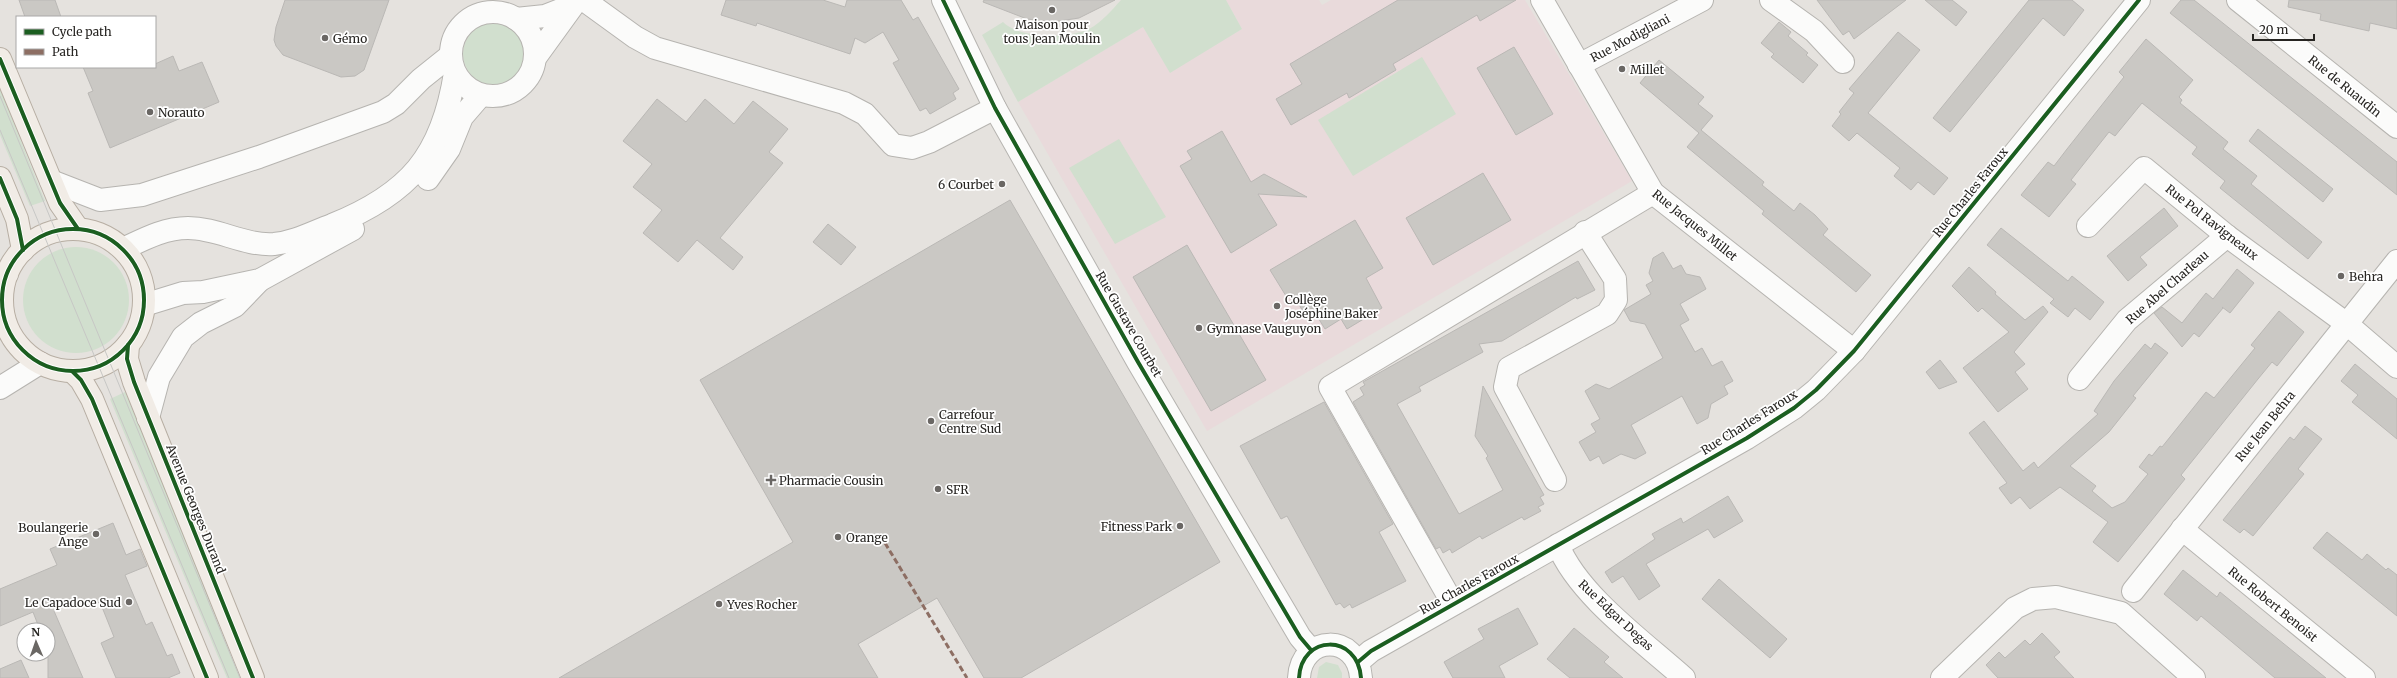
<svg xmlns="http://www.w3.org/2000/svg" width="2397" height="678" font-family="Merriweather,serif">
  <style>
    .education { fill: #e9dadb }
    .green { fill: #d1dfce }
    .building { fill: #cac8c4; stroke: #bab8b5 }
    .lines { fill: none; stroke-linecap: round; stroke-linejoin: round }
    .minor-casing { stroke: #b6b4b0; stroke-width: 24 }
    .major-casing { stroke: #b7aea3; stroke-width: 24 }
    .minor { stroke: #fbfbfa; stroke-width: 22 }
    .major { stroke: #f1ece6; stroke-width: 22 }
    .tram { stroke: #c7c7c5; stroke-width: 1 }
    .quiet { stroke: #8d6e63; stroke-width: 3; stroke-dasharray: 6 3; stroke-linecap: butt }
    .cycleway-casing { stroke: #fff; stroke-width: 6 }
    .cycleway { stroke: #1b5e20; stroke-width: 4 }
    .poi-dot { fill: #6a6764; stroke: #fff; stroke-width: 1.5 }
    .labels { text-anchor: middle; dominant-baseline: central; stroke-width: 3.5; stroke-linejoin: round; paint-order: stroke }
    .poi-label { font-size: 12px; fill: #272522; stroke: #fff; text-anchor: start }
    .street-label { font-size: 12px; fill: #272522; stroke: #fff }
  </style>
  <rect width="100%" height="100%" fill="#e5e2de"/>
  <path class="education" d="M1226,0H1319L1322,5L1331,0H1525L1632,181L1207,431L1018,102L1143,27L1170,72L1242,29Z"/>
  <g class="green">
    <path d="M1121,0H1226L1242,29L1170,73L1143,27L1018,102L982,35L1003,22C1020,39 1068,39 1089,29C1101,23 1112,10 1121,0Z"/>
    <circle cx="494" cy="54" r="31"/>
    <path d="M1422,57L1456,114L1353,176L1318,120Z"/>
    <path d="M0,89L45,201L30,206L0,135Z"/>
    <path d="M1119,139L1166,217L1115,244L1069,168Z"/>
    <circle cx="76" cy="300" r="53"/>
    <path d="M125,392L244,678H227L110,399Z"/>
    <path d="M1326,662L1338,665L1342,673V678H1317L1319,667Z"/>
  </g>
  <g class="building">
    <path d="M19,0H55L61,17H25Z"/>
    <path d="M285,0H389L364,70L355,76L341,77L283,55L276,46L274,40L276,27Z"/>
    <path d="M726,0H823L845,7L847,0H901L913,20L918,17L959,89L953,93L956,99L930,114L926,108L920,111L893,63L899,60L883,32L865,43L855,38L850,54L757,23L756,26L721,15Z"/>
    <path d="M984,0H1115L1079,18L1053,22L1027,19L983,2Z"/>
    <path d="M1398,0H1516L1480,21L1477,15L1393,64L1396,70L1349,98L1347,93L1291,125L1276,99L1302,84L1290,64Z"/>
    <path d="M1817,0H1906L1854,39L1849,31L1843,35Z"/>
    <path d="M1925,0H1952L1967,12L1956,26Z"/>
    <path d="M2029,0H2072L2084,10L2064,36L2043,18L1950,132L1933,118Z"/>
    <path d="M2181,0H2194L2397,162V195L2170,13Z"/>
    <path d="M2289,0H2397V29L2370,23L2369,31L2320,20L2321,14L2288,7Z"/>
    <path d="M1779,22L1791,32L1788,36L1808,53L1806,55L1818,65L1803,83L1771,57L1774,54L1761,43Z"/>
    <path d="M1898,32L1920,50L1868,113L1948,178L1934,195L1918,182L1911,190L1894,176L1900,168L1857,133L1849,141L1832,126L1841,114L1839,112L1854,93L1849,89Z"/>
    <path d="M2146,39L2193,80L2179,97L2182,100L2180,103L2228,142L2223,149L2257,176L2251,184L2322,242L2308,259L2220,188L2225,181L2192,154L2197,147L2142,103L2115,136L2109,132L2071,180L2076,184L2049,217L2021,195L2048,162L2054,166L2067,149L2124,77L2119,72Z"/>
    <path d="M1514,47L1553,114L1516,135L1477,68Z"/>
    <path d="M173,56L179,71L202,62L219,102L110,148L88,93L93,91L83,67H155V64Z"/>
    <path d="M1659,60L1704,97L1698,104L1713,116L1701,130L1764,182L1762,185L1794,211L1800,203L1815,215L1828,229L1823,235L1871,275L1856,292L1762,214L1764,211L1687,147L1699,133L1640,83Z"/>
    <path d="M657,99L686,122L705,99L734,124L753,101L788,129L769,152L783,163L720,238L743,257L733,270L697,240L678,262L643,233L662,210L633,187L652,164L623,141Z"/>
    <path d="M2258,129L2333,189L2323,202L2249,141Z"/>
    <path d="M1222,131L1251,182L1264,174L1307,197L1258,194L1277,225L1231,253L1180,166L1192,159L1187,151Z"/>
    <path d="M1483,173L1511,220L1433,265L1406,218Z"/>
    <path d="M1010,200L1220,562L1021,678H984L937,598L858,644L878,678H559L793,542L700,380Z"/>
    <path d="M2164,208L2178,226L2140,257L2147,265L2128,281L2107,256Z"/>
    <path d="M1355,220L1383,268L1366,278L1382,308L1347,329L1341,319L1325,329L1312,308L1304,313L1292,293L1286,296L1270,270Z"/>
    <path d="M828,224L856,247L841,265L813,242Z"/>
    <path d="M2001,228L2068,281L2072,276L2104,302L2090,320L2075,308L2068,317L2050,303L2054,299L1987,245Z"/>
    <path d="M1187,245L1266,380L1211,411L1133,277Z"/>
    <path d="M1663,252L1673,269L1681,265L1686,274L1700,277L1706,289L1680,304L1689,320L1680,325L1695,352L1702,348L1712,366L1722,361L1733,381L1724,386L1728,394L1711,404L1708,418L1697,424L1682,396L1631,425L1646,453L1635,459L1621,454L1603,464L1599,456L1590,461L1579,442L1596,432L1591,424L1600,419L1585,391L1596,384L1609,389L1663,358L1645,324L1630,321L1624,310L1651,294L1646,285L1653,281L1649,273L1653,258Z"/>
    <path d="M1578,261L1595,290L1577,299L1576,297L1502,341L1479,344L1483,352L1419,387L1421,391L1397,404L1459,514L1503,490L1486,458L1488,456L1475,436L1483,386L1544,495L1540,497L1544,504L1538,507L1541,511L1524,520L1522,517L1482,539L1480,536L1452,553L1450,549L1443,553L1440,547L1436,549L1353,402L1364,395L1360,388L1365,385L1363,382Z"/>
    <path d="M1969,267L1996,292L1995,294L2025,320L2043,306L2048,312L2014,352L2025,364L2015,372L2028,389L1998,412L1963,368L2009,332L1982,308L1978,312L1952,286Z"/>
    <path d="M2237,269L2254,283L2230,313L2222,307L2223,308L2199,337L2194,333L2182,347L2154,313L2162,307L2182,323L2206,293L2213,299Z"/>
    <path d="M2279,311L2304,332L2277,366L2272,362L2258,379L2181,475L2185,479L2118,562L2093,542L2108,522L2060,487L2030,509L2020,497L2011,504L1999,488L2007,483L1969,433L1984,421L2023,471L2034,462L2038,468L2098,414L2094,411L2114,381L2145,344L2151,349L2155,343L2168,353L2133,396L2136,398L2109,432L2070,466L2096,486L2092,491L2112,508L2125,502L2138,486L2148,474L2139,467L2149,454L2152,456L2160,446L2162,447L2206,392L2214,398L2255,348L2251,345Z"/>
    <path d="M1940,360L1957,382L1939,389L1926,372Z"/>
    <path d="M2355,364L2397,399V439L2352,402L2358,395L2341,381Z"/>
    <path d="M1324,402L1393,524L1379,532L1406,581L1352,608L1350,604L1344,608L1340,603L1336,605L1287,516L1281,519L1240,446Z"/>
    <path d="M2305,426L2322,439L2298,469L2304,474L2253,536L2244,529L2240,533L2223,520L2290,437L2294,440Z"/>
    <path d="M1728,496L1743,521L1714,538L1708,529L1646,564L1660,586L1639,600L1623,576L1612,583L1605,572L1655,539L1652,534L1681,518L1683,523Z"/>
    <path d="M113,523L126,555L140,549L147,566L125,575L146,625L152,622L167,656L172,654L180,673L168,678H116L101,643L114,637L100,602L86,608L82,598L54,611L83,678H48V630H40L33,612L0,626V589L57,565L50,549Z"/>
    <path d="M2327,532L2362,560L2367,554L2386,570L2388,568L2397,575V616L2313,548Z"/>
    <path d="M2183,570L2217,597L2220,592L2326,678H2275L2201,616L2197,621L2164,594Z"/>
    <path d="M1719,579L1787,639L1770,658L1702,599Z"/>
    <path d="M1518,608L1538,644L1499,666L1505,678H1453L1444,662L1484,639L1478,629Z"/>
    <path d="M1574,628L1609,657L1604,662L1623,678H1570L1547,659Z"/>
    <path d="M2042,633L2060,652L2054,657L2074,678H1998L1986,665L1999,652L2005,658L2025,640L2030,645Z"/>
    <path d="M21,660L29,678H0V669Z"/>
  </g>
  <g class="lines">
    <defs>
      <g id="minor">
        <path d="M584,0L635,37L655,48L844,103L865,114L893,145L912,148L929,142L995,108"/>
        <path d="M943,0L995,108L1138,362L1300,637L1311,650"/>
        <path d="M1542,0L1653,193L1854,351"/>
        <path d="M1771,0L1814,31L1843,62"/>
        <path d="M2238,0L2397,127"/>
        <circle cx="493" cy="54" r="42"/>
        <path d="M516,19L545,16L573,5"/>
        <path d="M535,58L577,0"/>
        <path d="M1579,65L1702,0"/>
        <path d="M428,179L449,149L462,117L481,95"/>
        <path d="M51,181L100,200L142,195L259,157L383,112L396,104L421,79L451,55"/>
        <path d="M2088,226L2144,168L2227,236L2347,324L2397,367"/>
        <path d="M123,249C144,239 164,228 188,228C218,228 244,246 274,244C295,242 313,232 332,225C409,194 442,156 455,73"/>
        <path d="M0,275L7,274"/>
        <path d="M144,305L183,293L203,292L260,280L353,229"/>
        <path d="M2079,379L2127,320L2227,236"/>
        <path d="M0,388L40,363"/>
        <path d="M148,418L159,377L183,337L201,323L235,306L260,280"/>
        <path d="M1555,480L1505,387L1509,368L1607,314L1616,300L1615,279L1585,232"/>
        <path d="M2182,529L2364,678"/>
        <path d="M1558,545C1578,595 1644,642 1684,678"/>
        <path d="M2133,591L2397,261"/>
        <path d="M1453,604L1330,387L1653,193"/>
        <path d="M1358,662L1371,651L1747,438L1794,408L1816,390L1854,351L2139,0"/>
        <path d="M1299,678C1301,634 1358,633 1361,678"/>
        <path d="M1942,678L2015,608L2033,599L2056,597L2121,613L2194,678"/>
      </g>
      <g id="major">
        <path d="M0,59L60,203L78,229"/>
        <path d="M0,178L17,219L23,250"/>
        <circle cx="73" cy="300" r="71"/>
        <path d="M128,345L127,359L134,382L253,678"/>
        <path d="M72,371L81,380L92,399L207,678"/>
      </g>
    </defs>
    <use href="#minor" class="minor-casing"/>
    <use href="#major" class="major-casing"/>
    <use href="#minor" class="minor"/>
    <use href="#major" class="major"/>
    <g class="tram">
      <path d="M0,96L240,678"/>
      <path d="M0,130L229,678"/>
    </g>
    <path class="quiet" d="M885,543L967,678"/>
    <defs>
      <g id="cycleway">
        <path d="M943,0L995,108L1138,362L1300,637L1311,650"/>
        <path d="M0,59L60,203L78,229"/>
        <path d="M0,178L17,219L23,250"/>
        <circle cx="73" cy="300" r="71"/>
        <path d="M128,345L127,359L134,382L253,678"/>
        <path d="M72,371L81,380L92,399L207,678"/>
        <path d="M1358,662L1371,651L1747,438L1794,408L1816,390L1854,351L2139,0"/>
        <path d="M1299,678C1301,634 1358,633 1361,678"/>
      </g>
    </defs>
    <use href="#cycleway" class="cycleway-casing"/>
    <use href="#cycleway" class="cycleway"/>
  </g>
  <g class="poi-dot">
    <circle cx="1052" cy="10" r="4"/>
    <circle cx="325" cy="38" r="4"/>
    <circle cx="1622" cy="69" r="4"/>
    <circle cx="150" cy="112" r="4"/>
    <circle cx="1002" cy="184" r="4"/>
    <circle cx="2341" cy="276" r="4"/>
    <circle cx="1277" cy="306" r="4"/>
    <circle cx="1199" cy="328" r="4"/>
    <circle cx="931" cy="421" r="4"/>
    <path d="M769 474h4v4h4v4h-4v4h-4v-4h-4v-4h4z"/>
    <circle cx="938" cy="489" r="4"/>
    <circle cx="1180" cy="526" r="4"/>
    <circle cx="96" cy="534" r="4"/>
    <circle cx="838" cy="537" r="4"/>
    <circle cx="129" cy="602" r="4"/>
    <circle cx="719" cy="604" r="4"/>
  </g>
  <g class="labels">
    <g class="poi-label">
      <text x="1052" y="24" text-anchor="middle">Maison pour<tspan x="1052" dy="14">tous Jean Moulin</tspan></text>
      <text x="333" y="38">Gémo</text>
      <text x="1630" y="69">Millet</text>
      <text x="158" y="112">Norauto</text>
      <text x="994" y="184" text-anchor="end">6 Courbet</text>
      <text x="2349" y="276">Behra</text>
      <text x="1285" y="299">Collège<tspan x="1285" dy="14">Joséphine Baker</tspan></text>
      <text x="1207" y="328">Gymnase Vauguyon</text>
      <text x="939" y="414">Carrefour<tspan x="939" dy="14">Centre Sud</tspan></text>
      <text x="779" y="480">Pharmacie Cousin</text>
      <text x="946" y="489">SFR</text>
      <text x="1172" y="526" text-anchor="end">Fitness Park</text>
      <text x="88" y="527" text-anchor="end">Boulangerie<tspan x="88" dy="14">Ange</tspan></text>
      <text x="846" y="537">Orange</text>
      <text x="121" y="602" text-anchor="end">Le Capadoce Sud</text>
      <text x="727" y="604">Yves Rocher</text>
    </g>
    <g class="street-label">
      <text transform="translate(1630 38) rotate(-28)">Rue Modigliani</text>
      <text transform="translate(2345 86) rotate(39)">Rue de Ruaudin</text>
      <text transform="translate(1970 192) rotate(-51)">Rue Charles Faroux</text>
      <text transform="translate(2212 222) rotate(38)">Rue Pol Ravigneaux</text>
      <text transform="translate(1695 225) rotate(39)">Rue Jacques Millet</text>
      <text transform="translate(2167 287) rotate(-41)">Rue Abel Charleau</text>
      <text transform="translate(1129 324) rotate(60)">Rue Gustave Courbet</text>
      <text transform="translate(1749 422) rotate(-32)">Rue Charles Faroux</text>
      <text transform="translate(2265 426) rotate(-51)">Rue Jean Behra</text>
      <text transform="translate(196 509) rotate(68)">Avenue Georges Durand</text>
      <text transform="translate(1469 584) rotate(-29)">Rue Charles Faroux</text>
      <text transform="translate(2273 604) rotate(39)">Rue Robert Benoist</text>
      <text transform="translate(1616 615) rotate(43)">Rue Edgar Degas</text>
    </g>
  </g>
  <rect x="16" y="16" width="140" height="52" fill="#ffffff" stroke="#a9a8a7"/>
  <rect x="24" y="29" width="20" height="6" fill="#1b5e20" stroke="#a9a8a7"/>
  <text x="52" y="36" font-size="12" fill="#272522">Cycle path</text>
  <rect x="24" y="49" width="20" height="6" fill="#8d6e63" stroke="#a9a8a7"/>
  <text x="52" y="56" font-size="12" fill="#272522">Path</text>
  <g transform="translate(36 642) rotate(358)"><circle r="19" fill="#ffffff" stroke="#a9a8a7"/>
  <path d="M0-3L7 15L0 10L-7 15Z" fill="#6a6764"/>
  <text y="-6" font-size="11" font-weight="bold" text-anchor="middle" fill="#272522">N</text>
  </g>
  <path d="M2253 34v6h61v-6" fill="none" stroke="#272522" stroke-width="2"/>
  <text x="2259" y="34" font-size="12" fill="#272522" stroke="#ffffff" stroke-width="3" paint-order="stroke">20 m</text>
</svg>
